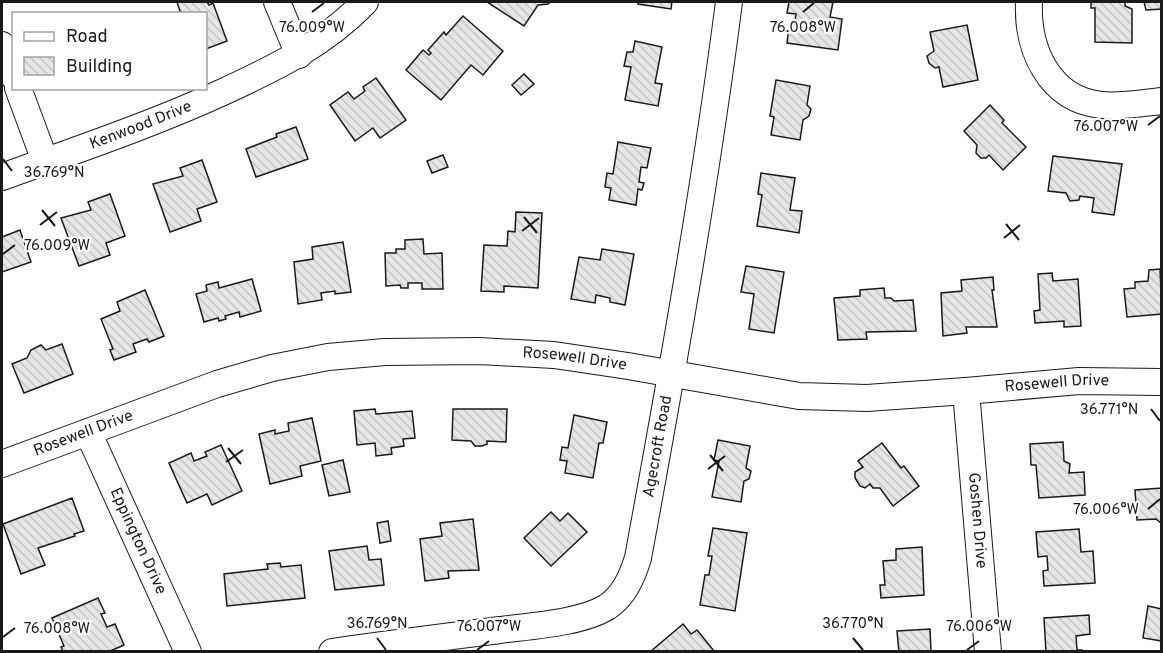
<svg xmlns="http://www.w3.org/2000/svg" width="1163" height="653" font-family="Overpass,sans-serif">
  <style>
    .building { fill: url(#building-back-hatch); stroke: #1a1a1a; stroke-width: 1.5 }
    .lines { fill: none; stroke-linecap: round; stroke-linejoin: round }
    .minor-casing { stroke: #1a1a1a; stroke-width: 28 }
    .minor { stroke: #fff; stroke-width: 26 }
    .ticks { fill: none; stroke: #1a1a1a; stroke-width: 2 }
    .labels { text-anchor: middle; dominant-baseline: central; stroke-width: 4.5; stroke-linejoin: round; paint-order: stroke }
    .street-label { font-size: 16px; fill: #1a1a1a; stroke: #fff }
    .ticks-label { font-size: 15px; text-anchor: middle; fill: #1a1a1a; stroke: #fff; stroke-width: 4.5; stroke-linejoin: round; paint-order: stroke }
  </style>
  <defs>
    <pattern id="building-back-hatch" width="6" height="6" patternUnits="userSpaceOnUse" patternTransform="scale(1.5)"><rect width="6" height="6" fill="#e6e6e6"/><path d="M-1 5l2 2M0 0l6 6M5-1l2 2" fill="none" stroke="#c5c5c5"/></pattern>
  </defs>
  <rect width="100%" height="100%" fill="#fff"/>
  <g class="building">
    <path d="M177,2H207L209,5L213,3L227,41L206,49V14H181Z"/>
    <path d="M487,2H550L548,4L538,5L524,26Z"/>
    <path d="M638,2H672L671,9L638,4Z"/>
    <path d="M789,2H833L830,17L842,19L838,50L787,43L789,27L794,28L796,14L787,13Z"/>
    <path d="M1091,2H1125V6L1132,9V43L1095,42V8H1091Z"/>
    <path d="M1144,2H1162V9L1146,10Z"/>
    <path d="M463,16L503,51L483,75L471,65L441,100L406,70L423,50L429,55L431,53L428,50L444,32L446,35Z"/>
    <path d="M967,25L978,80L943,87L939,67L935,68L929,63L927,56L934,51L930,32Z"/>
    <path d="M635,41L662,47L655,83L662,84L658,106L625,100L631,67L624,66L627,52H633Z"/>
    <path d="M524,74L534,84L521,95L512,85Z"/>
    <path d="M376,78L406,120L380,138L373,128L355,141L330,105L348,92L354,99L365,91L363,87Z"/>
    <path d="M776,80L810,86L807,105L811,109L809,116L803,120L800,140L771,135L774,117L770,116Z"/>
    <path d="M990,105L1004,120L1002,123L1026,147L1003,170L989,155L986,158H981L976,153L977,145L964,131Z"/>
    <path d="M296,127L308,159L256,177L246,149L277,137L276,134Z"/>
    <path d="M618,142L651,148L647,168L641,167L639,182L644,183L642,190L638,189L636,205L609,200L611,188L605,187L607,173L613,174Z"/>
    <path d="M443,155L448,167L432,173L427,161Z"/>
    <path d="M1053,156L1122,164L1114,215L1092,212L1094,198L1080,196L1079,200L1070,201L1066,193L1048,191Z"/>
    <path d="M202,160L217,202L197,209L201,221L170,232L153,184L183,176L180,168Z"/>
    <path d="M761,173L795,178L790,210L802,211L799,233L757,226L762,195L758,194Z"/>
    <path d="M110,194L125,236L106,243L110,255L79,266L61,218L91,210L88,202Z"/>
    <path d="M516,212L542,213L538,288L504,286V292L481,291L484,245L507,246L508,231L515,232Z"/>
    <path d="M20,230L31,262L2,272V237Z"/>
    <path d="M423,239L424,254L442,253L443,289H422V283H408V288H401L400,285L386,286L385,253H396V249H405V240Z"/>
    <path d="M343,242L351,292L335,294V291L321,293L322,300L298,304L294,262L313,259L312,247Z"/>
    <path d="M602,249L634,254L625,305L610,302V298L596,295L595,303L571,299L579,257L600,260Z"/>
    <path d="M746,266L784,272L774,333L749,329L754,294L741,292Z"/>
    <path d="M1160,269L1162,314L1127,317L1124,289L1135,288V282L1148,281L1149,270Z"/>
    <path d="M1052,273L1053,281L1078,279L1081,326L1064,327V321L1035,323L1034,311L1040,310L1038,274Z"/>
    <path d="M993,277L994,290H992L997,327H966L967,333L943,336L941,293L962,291L961,280Z"/>
    <path d="M252,279L261,311L240,317L239,312L225,316L226,319L219,321L218,318L204,322L196,294L207,291L206,285L218,282L219,288Z"/>
    <path d="M884,288L885,298H891L894,301L913,300L916,331L866,332L867,339L838,340L834,298L860,296V290Z"/>
    <path d="M145,290L164,336L149,342L147,339L133,344L136,352L114,360L110,350L113,349L101,319L120,311L117,302Z"/>
    <path d="M62,344L73,374L24,393L12,364L27,358L31,350L41,345L46,350Z"/>
    <path d="M375,409L376,414L412,411L415,438L403,439L404,446L391,448L392,454L376,456L375,443L357,445L354,411Z"/>
    <path d="M453,409H507L506,442L487,441V444L482,446H475L471,441L452,440Z"/>
    <path d="M574,415L607,422L603,443H599L593,478L565,473L567,461L560,460L562,447L568,448Z"/>
    <path d="M312,418L321,461L300,466L302,476L270,484L259,434L275,430V434L289,431L288,423Z"/>
    <path d="M718,440L750,446L746,468L751,471L749,479L744,481L741,502L712,497L719,461L714,460Z"/>
    <path d="M1063,442L1064,461L1070,464L1069,473L1084,472L1085,495L1039,498L1036,465H1031L1030,444Z"/>
    <path d="M882,443L901,468L904,466L919,486L893,506L880,488H873L870,484L865,488L860,486L855,478V472L863,467L858,461Z"/>
    <path d="M221,445L242,491L212,505L207,494L187,503L169,463L191,453L194,461L207,456L205,452Z"/>
    <path d="M343,460L350,492L329,496L322,465Z"/>
    <path d="M1162,488V524L1156,519L1137,520L1135,490Z"/>
    <path d="M72,498L84,531L74,534L75,536L38,548L45,565L21,574L3,524Z"/>
    <path d="M551,512L560,521L568,513L587,532L551,566L524,538Z"/>
    <path d="M473,519L479,570L448,571L449,578L425,581L420,539L442,536L440,523Z"/>
    <path d="M388,521L391,541L380,543L377,523Z"/>
    <path d="M713,528L747,533L735,611L700,605L705,575H709L712,556H708Z"/>
    <path d="M1079,529L1081,552L1093,551L1095,583L1044,586L1043,571L1048,570L1047,556L1038,557L1036,532Z"/>
    <path d="M367,546L369,560L381,559L384,585L335,590L329,551Z"/>
    <path d="M922,547L924,595L881,598L880,585H885L883,561L896,560V549Z"/>
    <path d="M280,563L281,567L301,565L305,598L227,606L224,574L268,569L267,564Z"/>
    <path d="M98,598L105,613L101,614L107,627L115,624L124,645L108,652H63L61,647L64,646L52,618Z"/>
    <path d="M1148,606L1162,609V641L1143,638Z"/>
    <path d="M1089,615L1090,634L1076,636L1077,650H1082V652H1046L1044,618Z"/>
    <path d="M683,624L691,634L697,630L714,651L650,652Z"/>
    <path d="M930,629L931,652H899L897,631Z"/>
  </g>
  <g class="lines">
    <defs>
      <g id="minor">
        <path d="M277,2L299,55"/>
        <path d="M1029,2C1027,48 1048,99 1101,105C1121,107 1142,103 1162,101"/>
        <path d="M2,45L14,77"/>
        <path d="M18,88L45,161"/>
        <path id="s1" d="M2,177C76,150 151,125 223,92C275,68 325,44 365,2"/>
        <path id="s2" d="M966,391L988,652"/>
        <path id="s3" d="M88,432L188,652"/>
        <path id="s4" d="M2,464L217,384L272,368L328,357L385,352L479,351L554,355L628,366L799,396L867,398L966,391L1079,381L1162,382"/>
        <path id="s5" d="M332,652C388,644 444,637 500,630C530,626 581,623 607,607C624,596 632,577 638,558C672,373 705,188 729,2"/>
      </g>
    </defs>
    <use href="#minor" class="minor-casing"/>
    <use href="#minor" class="minor"/>
  </g>
  <path class="ticks" d="M312,12L324,3M803,12L814,3M1148,125L1160,116M3,159L12,171M42,210L55,226M524,217L537,233M1006,224L1019,240M40,225L57,212M522,231L539,218M1004,238L1020,225M3,254L15,245M1151,409L1160,421M228,448L241,464M710,455L723,471M226,462L243,450M708,469L725,456M1148,509L1160,499M3,637L15,628M377,638L386,650M853,638L863,650M477,650L489,641M967,650L979,641"/>
  <g class="labels">
    <g class="street-label">
      <text stroke="none"><textPath href="#s1" startOffset="148">Kenwood Drive</textPath></text>
      <text stroke="none"><textPath href="#s4" startOffset="591">Rosewell Drive</textPath></text>
      <text stroke="none"><textPath href="#s4" startOffset="1077">Rosewell Drive</textPath></text>
      <text stroke="none"><textPath href="#s4" startOffset="87">Rosewell Drive</textPath></text>
      <text stroke="none"><textPath href="#s5" startOffset="452">Agecroft Road</textPath></text>
      <text stroke="none"><textPath href="#s2" startOffset="130">Goshen Drive</textPath></text>
      <text stroke="none"><textPath href="#s3" startOffset="120">Eppington Drive</textPath></text>
    </g>
  </g>
  <g class="ticks-label">
    <text x="312" y="32">76.009°W</text>
    <text x="803" y="32">76.008°W</text>
    <text x="1106" y="131">76.007°W</text>
    <text x="54" y="177">36.769°N</text>
    <text x="57" y="250">76.009°W</text>
    <text x="1109" y="414">36.771°N</text>
    <text x="1106" y="514">76.006°W</text>
    <text x="377" y="628">36.769°N</text>
    <text x="853" y="628">36.770°N</text>
    <text x="489" y="631">76.007°W</text>
    <text x="979" y="631">76.006°W</text>
    <text x="57" y="633">76.008°W</text>
  </g>
  <rect width="1163" height="653" fill="none" stroke="#1a1a1a" stroke-width="6"/>
  <rect x="12" y="12" width="195" height="78" fill="#ffffff" stroke="#a3a3a3" stroke-width="1.5"/>
  <rect x="24" y="32" width="30" height="9" fill="#ffffff" stroke="#a3a3a3" stroke-width="1.5"/>
  <text x="66" y="42" font-size="18" fill="#1a1a1a">Road</text>
  <rect x="24" y="57" width="30" height="18" fill="url(#building-back-hatch)" stroke="#a3a3a3" stroke-width="1.5"/>
  <text x="66" y="72" font-size="18" fill="#1a1a1a">Building</text>
</svg>
